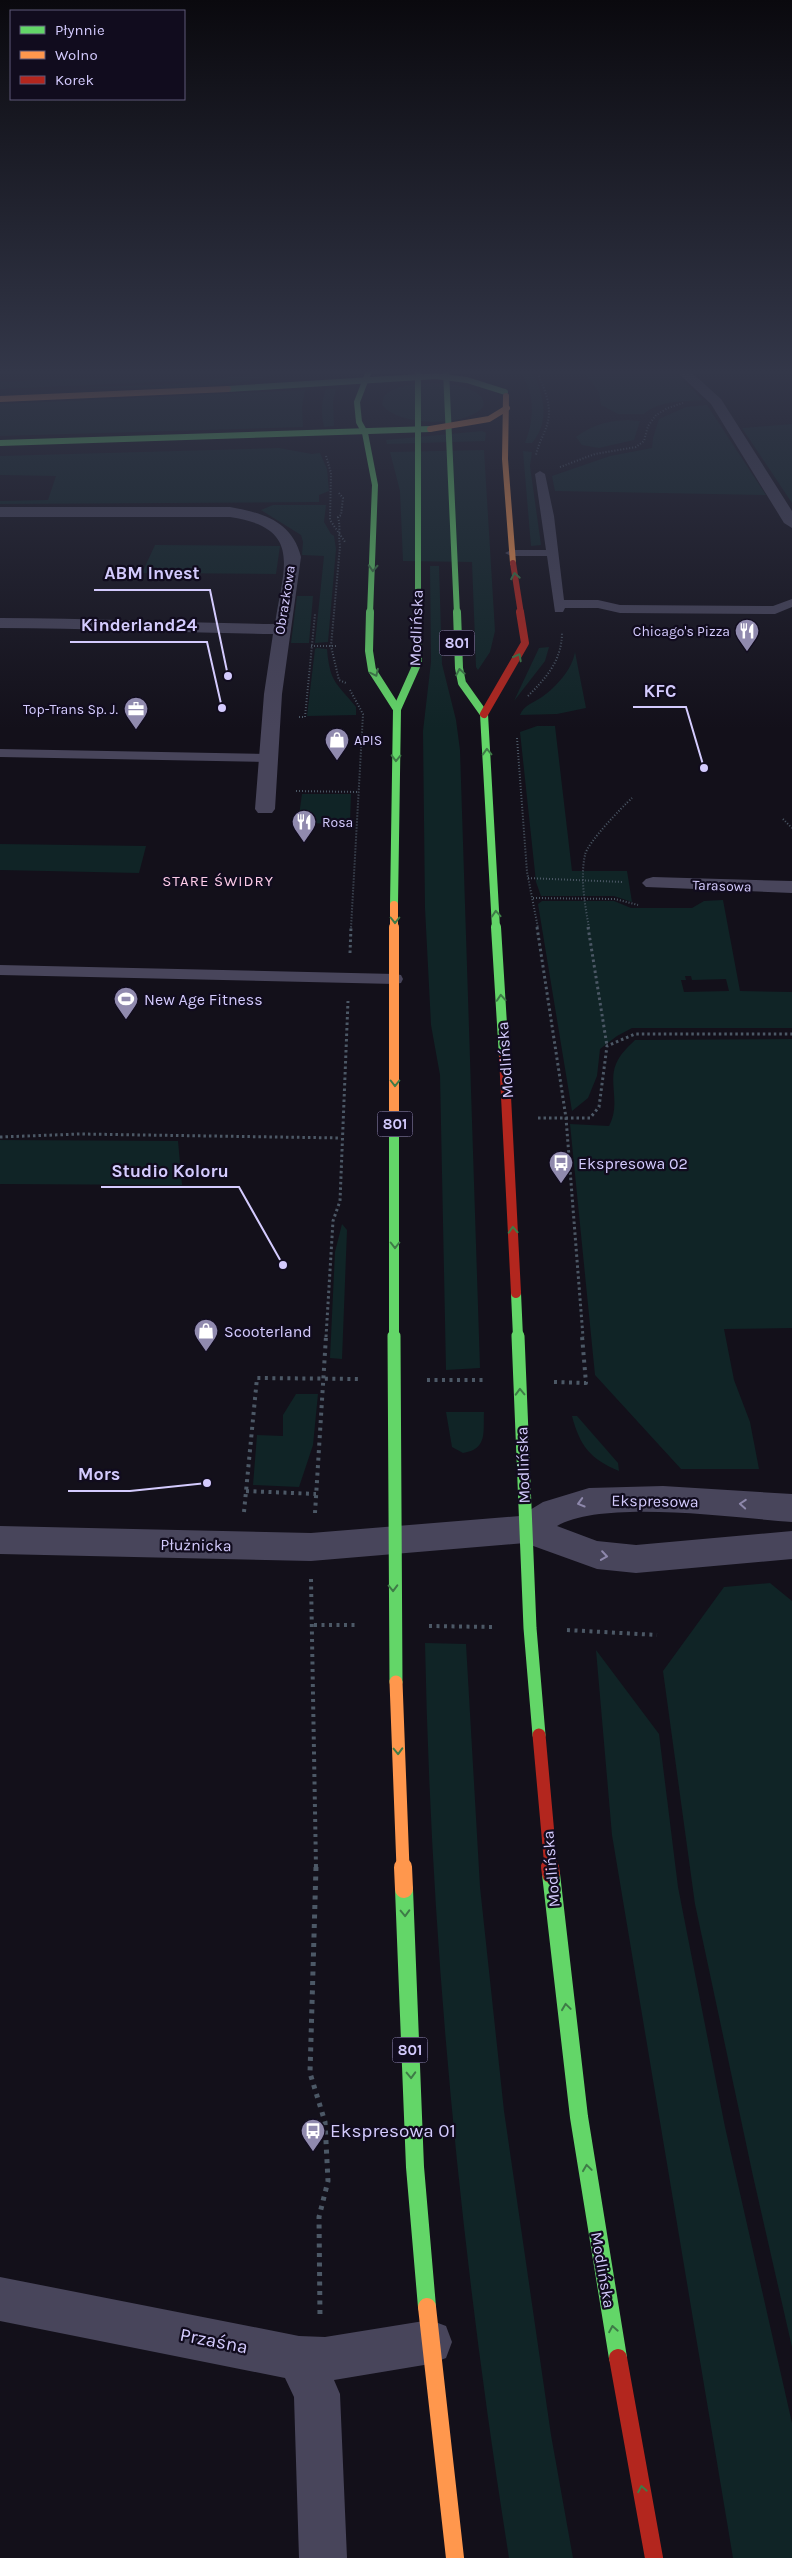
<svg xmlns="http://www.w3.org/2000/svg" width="792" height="2558" font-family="Karla,sans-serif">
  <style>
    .green { fill: #102426; fill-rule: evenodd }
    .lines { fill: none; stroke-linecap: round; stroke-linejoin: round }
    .path-far3 { stroke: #4c5866; stroke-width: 2; stroke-dasharray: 1 2; stroke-linecap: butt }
    .path-far2 { stroke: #4c5866; stroke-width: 3; stroke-dasharray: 2.5 3; stroke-linecap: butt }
    .path-far1 { stroke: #4c5866; stroke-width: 4; stroke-dasharray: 3 4.5; stroke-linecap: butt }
    .path { stroke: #4c5866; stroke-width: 5; stroke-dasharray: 4 5.5; stroke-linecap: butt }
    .lane { fill: #48455b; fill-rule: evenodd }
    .street { fill: #48455b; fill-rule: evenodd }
    .fast-far4 { stroke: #63d668; stroke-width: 6 }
    .fast-far3 { stroke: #63d668; stroke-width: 8 }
    .fast-far2 { stroke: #63d668; stroke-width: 10 }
    .fast-far1 { stroke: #63d668; stroke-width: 13 }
    .fast { stroke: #63d668; stroke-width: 18 }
    .slow-far4 { stroke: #ff974d; stroke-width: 6 }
    .slow-far3 { stroke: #ff974d; stroke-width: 8 }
    .slow-far2 { stroke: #ff974d; stroke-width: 10 }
    .slow-far1 { stroke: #ff974d; stroke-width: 13 }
    .slow { stroke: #ff974d; stroke-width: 18 }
    .jam-far4 { stroke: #b3261e; stroke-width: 6 }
    .jam-far3 { stroke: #b3261e; stroke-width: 8 }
    .jam-far2 { stroke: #b3261e; stroke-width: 10 }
    .jam-far1 { stroke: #b3261e; stroke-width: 13 }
    .jam { stroke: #b3261e; stroke-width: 18 }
    .oneway { stroke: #3e7b47 }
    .oneway2 { stroke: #8e88ac }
    .labels { text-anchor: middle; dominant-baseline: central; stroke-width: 4.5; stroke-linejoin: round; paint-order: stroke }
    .far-street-label { font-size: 14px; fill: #d4cbfe; stroke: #110c1e }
    .far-poi-label { font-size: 14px; fill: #d4cbfe; stroke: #110c1e; text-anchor: end }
    .shield { fill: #110c1e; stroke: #9a92bb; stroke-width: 1 }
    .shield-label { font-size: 15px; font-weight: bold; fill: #d4cbfe }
    .far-neighbourhood-label { font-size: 15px; letter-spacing: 1px; fill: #fecce8; stroke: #110c1e }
    .street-label { font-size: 16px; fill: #d4cbfe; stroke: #110c1e }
    .poi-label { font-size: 16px; fill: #d4cbfe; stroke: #110c1e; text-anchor: start }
    .near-poi-label { font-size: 19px; fill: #d4cbfe; stroke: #110c1e; text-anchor: start }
    .near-street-label { font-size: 19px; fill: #d4cbfe; stroke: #110c1e }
    .leader { fill: none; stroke: #d4cbfe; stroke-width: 2 }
    .callout-dot { fill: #d4cbfe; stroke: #110c1e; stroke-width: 2 }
    .callout-label { font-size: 18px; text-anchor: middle; font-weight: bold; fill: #d4cbfe; stroke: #110c1e; stroke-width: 4.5; stroke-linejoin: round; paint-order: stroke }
  </style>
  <rect width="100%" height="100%" fill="#13101a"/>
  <g class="green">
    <path d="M275,371H287C221,392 146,388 78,388L178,384Z"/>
    <path d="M520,371H533C543,395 551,421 532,443H525C535,417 535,395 520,371Z"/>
    <path d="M587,371H674L703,400C683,402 659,400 644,414H618L601,405L599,392L586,375Z"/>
    <path d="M66,379L202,380L0,389V382Z"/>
    <path d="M433,383C450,384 469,385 482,397L484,405C471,428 395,427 382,404L384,396C397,384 416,384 433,383Z"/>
    <path d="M326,389H336L333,401L334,426L324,427C321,414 321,401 326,389Z"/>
    <path d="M305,390L302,407L303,427L0,436V404Z"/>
    <path d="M707,405L766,495L555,491L552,476L610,456L652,448L653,438L659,419L686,407Z"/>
    <path d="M628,420L640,421L634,440L599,448L582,445L576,437C594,424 607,421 628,420Z"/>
    <path d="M792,424V503L742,428Z"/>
    <path d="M482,431L486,433L485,441L387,444L386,440Z"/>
    <path d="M279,448L312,454L320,453L327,469L329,491L319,495V502L0,504V501L48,500L56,476L0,475V456Z"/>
    <path d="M484,450L495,631L490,652L478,670L476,667L472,562L403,561L400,491L390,452Z"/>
    <path d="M523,451L532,452L530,466L541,545L531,546Z"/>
    <path d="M273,505H326L324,522L331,534L334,536L336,549L328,642L315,643L324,556L302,555L303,542L301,535L261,510Z"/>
    <path d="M155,545L280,546L276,574L142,573Z"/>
    <path d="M430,566H439L442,664L456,720L460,750L480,1368L446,1370L440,1075L431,1025L425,908L423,731L431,662Z"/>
    <path d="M297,596H313L309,643H291Z"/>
    <path d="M549,647L545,661L514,701L539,648Z"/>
    <path d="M317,648L327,649C330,684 337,683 356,707V715L307,716L315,649Z"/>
    <path d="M575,652L586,708L557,714L520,715C524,705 533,703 542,697C556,687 572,670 575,652Z"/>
    <path d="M537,726H555L572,871H627L632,902L614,896H541L536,882L520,732Z"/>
    <path d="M302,794H351L350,824L298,823Z"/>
    <path d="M0,844L146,846L139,873L0,870Z"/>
    <path d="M723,900L740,991L792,992V1028H632L617,1036L600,1049L597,1076L588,1098L572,1111L538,904L542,901H614L631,908H692L704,901ZM685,976H691L692,980L726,979L729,991L684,992L681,980H686Z"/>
    <path d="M792,1039V1328L724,1329L734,1380L750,1422L759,1469H681L595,1375L570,1124L609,1126C621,1104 608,1082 616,1064C620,1054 628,1047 635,1040Z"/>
    <path d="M0,1140L178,1141L182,1185L0,1184Z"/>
    <path d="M342,1224L347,1230L342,1359L330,1358L335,1252Z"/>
    <path d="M296,1394H318L313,1445L299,1487L253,1485L257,1435L283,1436V1415Z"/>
    <path d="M446,1412H484C483,1432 488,1449 463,1453L452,1447Z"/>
    <path d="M572,1416H577L618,1463L619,1471C590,1459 580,1446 572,1416Z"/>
    <path d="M770,1583L792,1601V2347L753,2176L695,1904L663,1671L724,1587Z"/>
    <path d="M425,1643L466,1644L480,1887L504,2111L551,2435L573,2558H509C461,2256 431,1949 425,1643Z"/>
    <path d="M596,1650L659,1734L678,1887L725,2127L792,2423V2558H733L612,1835Z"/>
  </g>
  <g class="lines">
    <g class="path-far3">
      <path d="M536,371C544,387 553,406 547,425C544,435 538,444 536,455"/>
      <path d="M326,456L331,473L330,520L345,542"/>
      <path d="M560,467L595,454L636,447L644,441L648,426L656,415L668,408L683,403"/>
      <path d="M339,493L343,498L341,515L338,517C341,528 338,535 340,546L331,646L339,680L346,683"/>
      <path d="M311,646H338"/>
      <path d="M350,690L363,714L351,928"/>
      <path d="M528,696C547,677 562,660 562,632"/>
      <path d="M299,717H305L315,614"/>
      <path d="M517,738L527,872L538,928"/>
      <path d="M296,791L358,792"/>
      <path d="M783,819L792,828"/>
      <path d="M528,878L622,882"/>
      <path d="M533,898L615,899L638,905"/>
      <path d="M589,928C585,905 580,878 585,855C587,843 622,807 632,798"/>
    </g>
    <g class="path-far2">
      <path d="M537,927L566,1118L583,1337"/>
      <path d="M588,927L607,1046"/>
      <path d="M350,953L351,927"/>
      <path d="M538,1118H590L599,1107L607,1046L635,1034H792"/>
      <path d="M0,1137L80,1134L341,1138"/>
      <path d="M326,1337L333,1221L340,1201L348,1001"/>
    </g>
    <g class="path-far1">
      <path d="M427,1380H485"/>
      <path d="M554,1382L586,1383L582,1336"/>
      <path d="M246,1491L316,1494"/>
      <path d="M244,1512L257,1378L360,1379"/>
      <path d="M315,1513L326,1336"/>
      <path d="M311,1579L316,1868"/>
      <path d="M314,1625H358"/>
      <path d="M429,1626L493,1627"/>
      <path d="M567,1630L657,1635"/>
    </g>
    <path class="path" d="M316,1867L310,2073L325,2122L328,2181L319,2217L320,2317"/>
    <g class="lane">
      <path d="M540,471L545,474L554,516L564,600H598L620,605L773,606L792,599V607L775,614L620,613L598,608H565L563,612H555L547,556H511L505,553L511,550H546L535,474Z"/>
      <path d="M0,749L269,754L276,758L269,762L0,757Z"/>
      <path d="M0,965L395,974L401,975L403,979L401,983L395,984L0,975Z"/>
    </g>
    <g class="street">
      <path d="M676,371H690L721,399L792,511V528L784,523L711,404Z"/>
      <path d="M0,507H230C263,513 292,521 301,557L282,694L275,809L272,813H258L255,809L264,694L273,634C182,633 91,628 0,628V618C92,618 183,623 275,624C283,568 304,528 230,517H0Z"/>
      <path d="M653,877L792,881V893L646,887L642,883L646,879Z"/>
      <path d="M663,1486L792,1494V1522C736,1518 603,1499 557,1526L597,1541L636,1545L792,1531V1559L636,1573L597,1569L525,1543L311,1561L0,1554V1526L311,1533L520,1516L543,1502L589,1488Z"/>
      <path d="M0,2277L299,2336L325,2337L430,2320L446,2326L452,2342L446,2358L430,2364L334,2380L340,2394L347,2558H299L294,2397L285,2378L0,2321Z"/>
    </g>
    <g class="fast-far4">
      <path d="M369,371L357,402L359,422L365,433L375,485L370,614"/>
      <path d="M418,371V614"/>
      <path d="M446,371L457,614"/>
      <path d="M228,389L436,376L467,380L505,392"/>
      <path d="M0,443L430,429"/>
    </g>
    <g class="fast-far3">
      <path d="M370,612L369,651L372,670L397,709"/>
      <path d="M457,612L459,668L462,683L484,714L496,928"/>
      <path d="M394,905L397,709L418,662V612"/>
    </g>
    <g class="fast-far2">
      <path d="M496,927L504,1057"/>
      <path d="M394,1125V1337"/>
      <path d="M516,1293L518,1337"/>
    </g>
    <g class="fast-far1">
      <path d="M394,1336L396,1682"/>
      <path d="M518,1336L530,1628L539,1735"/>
    </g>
    <g class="fast">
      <path d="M551,1874L579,2117L618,2358"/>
      <path d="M404,1889L415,2167L427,2307"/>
    </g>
    <g class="slow-far4">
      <path d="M506,396L505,459L513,563"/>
      <path d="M0,399L228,389"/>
      <path d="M430,429L489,419L507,408"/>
    </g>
    <path class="slow-far3" d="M394,905V928"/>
    <path class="slow-far2" d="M394,927V1125"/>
    <path class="slow-far1" d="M396,1682L403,1868"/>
    <g class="slow">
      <path d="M403,1867L404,1889"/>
      <path d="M427,2307L455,2558"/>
    </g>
    <path class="jam-far4" d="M513,563L521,614"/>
    <path class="jam-far3" d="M484,714L525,643L520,612"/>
    <path class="jam-far2" d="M504,1057L516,1293"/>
    <path class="jam-far1" d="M539,1735L551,1868"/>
    <g class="jam">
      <path d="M550,1867L551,1874"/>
      <path d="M618,2358L654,2558"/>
    </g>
  </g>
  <defs><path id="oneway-chevron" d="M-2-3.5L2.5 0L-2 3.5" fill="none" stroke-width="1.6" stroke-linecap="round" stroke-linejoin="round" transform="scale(1.25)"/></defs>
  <g class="oneway">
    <use href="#oneway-chevron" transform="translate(373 568) rotate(93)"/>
    <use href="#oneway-chevron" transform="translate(515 576) rotate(-100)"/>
    <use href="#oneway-chevron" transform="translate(518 657) rotate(-62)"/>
    <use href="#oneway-chevron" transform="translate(460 672) rotate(-100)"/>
    <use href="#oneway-chevron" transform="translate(375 673) rotate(64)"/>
    <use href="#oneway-chevron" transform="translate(487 752) rotate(-92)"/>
    <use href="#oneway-chevron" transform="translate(396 758) rotate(91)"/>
    <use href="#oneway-chevron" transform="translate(496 914) rotate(-94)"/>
    <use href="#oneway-chevron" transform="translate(395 920) rotate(90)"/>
    <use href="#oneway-chevron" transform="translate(501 998) rotate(-94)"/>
    <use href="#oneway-chevron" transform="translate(395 1083) rotate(90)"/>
    <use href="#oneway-chevron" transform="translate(513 1230) rotate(-93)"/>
    <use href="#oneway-chevron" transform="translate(395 1245) rotate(90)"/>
    <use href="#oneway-chevron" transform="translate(520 1392) rotate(-92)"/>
    <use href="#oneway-chevron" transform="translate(393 1588) rotate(89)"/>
    <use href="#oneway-chevron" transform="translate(398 1751) rotate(88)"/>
    <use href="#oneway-chevron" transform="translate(405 1913) rotate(88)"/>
    <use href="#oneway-chevron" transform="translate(566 2007) rotate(-98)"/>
    <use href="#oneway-chevron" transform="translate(411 2075) rotate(88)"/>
    <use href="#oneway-chevron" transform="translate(587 2168) rotate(-98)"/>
    <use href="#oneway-chevron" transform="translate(613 2329) rotate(-100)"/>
    <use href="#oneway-chevron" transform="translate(642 2489) rotate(-100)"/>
  </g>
  <g class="oneway2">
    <use href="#oneway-chevron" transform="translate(581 1503) rotate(164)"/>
    <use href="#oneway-chevron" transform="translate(743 1504) rotate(-176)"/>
    <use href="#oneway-chevron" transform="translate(604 1556) rotate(8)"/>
  </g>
  <linearGradient id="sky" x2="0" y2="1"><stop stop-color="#0a090e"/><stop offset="0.51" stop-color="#333749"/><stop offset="1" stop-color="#333749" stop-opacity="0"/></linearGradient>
  <rect width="792" height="729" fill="url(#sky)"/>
  <defs>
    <symbol id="restaurant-pin" viewBox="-11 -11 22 30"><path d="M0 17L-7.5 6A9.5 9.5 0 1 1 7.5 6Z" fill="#908aae" stroke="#110c1e"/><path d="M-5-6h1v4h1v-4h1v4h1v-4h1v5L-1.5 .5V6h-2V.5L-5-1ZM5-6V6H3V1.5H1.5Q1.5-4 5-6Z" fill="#fff"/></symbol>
    <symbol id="office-pin" viewBox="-11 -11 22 30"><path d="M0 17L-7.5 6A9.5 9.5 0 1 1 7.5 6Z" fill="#908aae" stroke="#110c1e"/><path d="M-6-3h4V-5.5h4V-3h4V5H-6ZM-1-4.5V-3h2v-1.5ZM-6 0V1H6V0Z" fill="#fff"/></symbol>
    <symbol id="shop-pin" viewBox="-11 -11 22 30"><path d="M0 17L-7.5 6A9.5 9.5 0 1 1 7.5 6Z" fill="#908aae" stroke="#110c1e"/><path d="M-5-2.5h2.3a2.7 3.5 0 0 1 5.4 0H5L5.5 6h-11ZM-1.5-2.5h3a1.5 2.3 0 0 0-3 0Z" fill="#fff"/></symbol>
    <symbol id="stadium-pin" viewBox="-11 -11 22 30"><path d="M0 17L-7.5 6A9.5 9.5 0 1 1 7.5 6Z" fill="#908aae" stroke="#110c1e"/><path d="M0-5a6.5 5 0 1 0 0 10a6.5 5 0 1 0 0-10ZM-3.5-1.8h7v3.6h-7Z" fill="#fff"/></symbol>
    <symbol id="bus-pin" viewBox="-11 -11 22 30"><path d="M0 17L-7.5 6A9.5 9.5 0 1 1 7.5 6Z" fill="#908aae" stroke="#110c1e"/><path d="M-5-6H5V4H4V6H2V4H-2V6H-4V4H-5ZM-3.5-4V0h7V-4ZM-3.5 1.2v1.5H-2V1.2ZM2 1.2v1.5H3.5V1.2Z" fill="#fff"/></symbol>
  </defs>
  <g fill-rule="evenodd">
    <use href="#restaurant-pin" x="733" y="617" width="28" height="38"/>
    <use href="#office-pin" x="122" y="695" width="28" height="38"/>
    <use href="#shop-pin" x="323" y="726" width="28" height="38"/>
    <use href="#restaurant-pin" x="290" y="808" width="28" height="38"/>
    <use href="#stadium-pin" x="112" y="985" width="28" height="38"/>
    <use href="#bus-pin" x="547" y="1149" width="28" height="38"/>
    <use href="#shop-pin" x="192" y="1317" width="28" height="38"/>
    <use href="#bus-pin" x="299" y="2117" width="28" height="38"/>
  </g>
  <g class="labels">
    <g class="far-street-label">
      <text transform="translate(285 600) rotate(-81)">Obrazkowa</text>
      <text transform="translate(722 886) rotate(2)">Tarasowa</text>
    </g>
    <g class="far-poi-label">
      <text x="730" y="631">Chicago's Pizza</text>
      <text x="118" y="709">Top-Trans Sp. J.</text>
      <text x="354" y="740" text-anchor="start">APIS</text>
      <text x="322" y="822" text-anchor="start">Rosa</text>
    </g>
    <g class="shield">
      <rect x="439.5" y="630.5" width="35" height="25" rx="4"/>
      <rect x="377.5" y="1111.5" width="35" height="25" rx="4"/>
      <rect x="392.5" y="2037.5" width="35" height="25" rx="4"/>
    </g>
    <g class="shield-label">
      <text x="457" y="643">801</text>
      <text x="395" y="1124">801</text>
      <text x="410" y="2050">801</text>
    </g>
    <g class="far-neighbourhood-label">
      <text x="218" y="881">STARE ŚWIDRY</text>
    </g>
    <g class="street-label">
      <text transform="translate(416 628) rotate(-88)">Modlińska</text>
      <text transform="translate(505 1060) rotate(-94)">Modlińska</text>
      <text transform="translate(523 1465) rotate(-92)">Modlińska</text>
      <text transform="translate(655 1501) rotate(1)">Ekspresowa</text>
      <text transform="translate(196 1545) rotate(1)">Płużnicka</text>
      <text transform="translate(551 1869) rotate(-95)">Modlińska</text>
      <text transform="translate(603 2270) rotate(80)">Modlińska</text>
    </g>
    <g class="poi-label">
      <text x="144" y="999">New Age Fitness</text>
      <text x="578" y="1163">Ekspresowa 02</text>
      <text x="224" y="1331">Scooterland</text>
    </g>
    <g class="near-poi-label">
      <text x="330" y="2131">Ekspresowa 01</text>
    </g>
    <g class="near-street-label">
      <text transform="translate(214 2341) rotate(11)">Przaśna</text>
    </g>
  </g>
  <path class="leader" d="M228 676L210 590H94M222 708L207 642H70M704 768L686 707H633M283 1265L239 1187H101M207 1483L130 1491H68"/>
  <g class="callout-dot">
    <circle cx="228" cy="676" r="5"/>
    <circle cx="222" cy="708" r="5"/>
    <circle cx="704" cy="768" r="5"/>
    <circle cx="283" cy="1265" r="5"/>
    <circle cx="207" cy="1483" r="5"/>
  </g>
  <g class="callout-label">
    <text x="152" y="579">ABM Invest</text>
    <text x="139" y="631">Kinderland24</text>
    <text x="660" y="697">KFC</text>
    <text x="170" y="1177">Studio Koloru</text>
    <text x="99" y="1480">Mors</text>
  </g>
  <rect x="10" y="10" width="175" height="90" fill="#110c1e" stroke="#5f5878"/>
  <rect x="20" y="26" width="25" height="8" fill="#63d668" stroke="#5f5878"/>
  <text x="55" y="35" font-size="15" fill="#d4cbfe">Płynnie</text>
  <rect x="20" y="51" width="25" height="8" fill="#ff974d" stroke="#5f5878"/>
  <text x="55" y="60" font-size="15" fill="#d4cbfe">Wolno</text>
  <rect x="20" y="76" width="25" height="8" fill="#b3261e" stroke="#5f5878"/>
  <text x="55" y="85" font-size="15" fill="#d4cbfe">Korek</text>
</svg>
